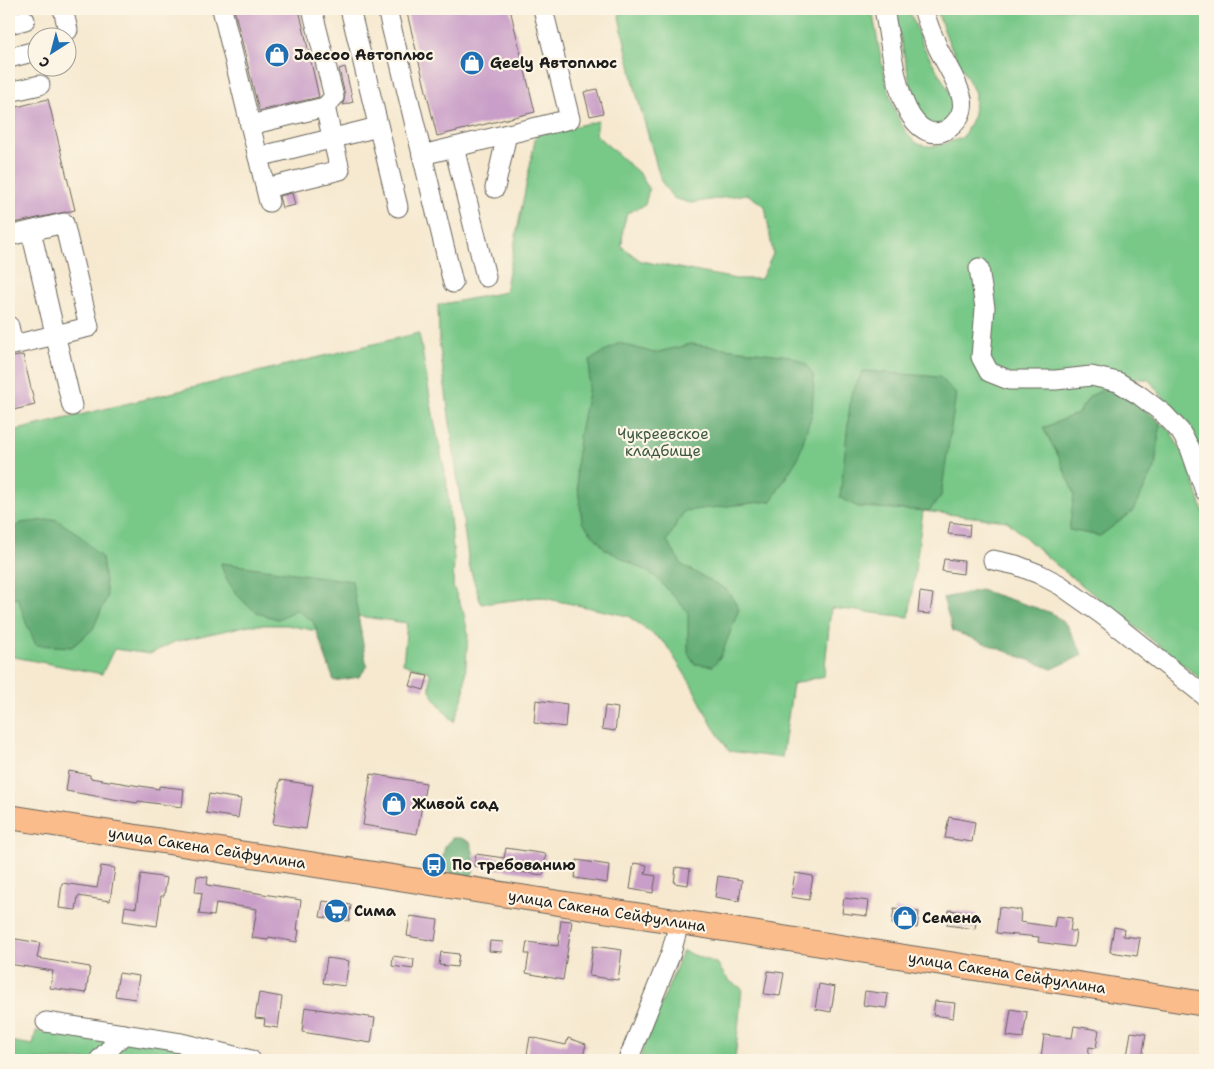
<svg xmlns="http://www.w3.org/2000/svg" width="1214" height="1069" font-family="'Shantell Sans',sans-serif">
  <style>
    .green { fill: #78c888; stroke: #4a7252 }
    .forest { fill: #62ac74; stroke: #3f6448 }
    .building { fill: #c99ec8 }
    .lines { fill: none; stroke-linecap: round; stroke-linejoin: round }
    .minor-casing { stroke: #68645b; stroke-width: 21 }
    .major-casing { stroke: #68645b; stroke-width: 26 }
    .minor { stroke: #fff; stroke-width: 19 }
    .major { stroke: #fabc8b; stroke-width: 24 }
    .labels { text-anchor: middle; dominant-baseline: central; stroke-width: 4.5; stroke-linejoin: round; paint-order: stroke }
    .poi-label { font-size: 15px; font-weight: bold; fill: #1c1c1c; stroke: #fcf5e5; text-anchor: start }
    .park-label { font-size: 15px; fill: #3c5842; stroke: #fcf5e5 }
    .street-label { font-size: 15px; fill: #1c1c1c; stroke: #fcf5e5 }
  </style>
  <rect width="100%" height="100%" fill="#fcf5e5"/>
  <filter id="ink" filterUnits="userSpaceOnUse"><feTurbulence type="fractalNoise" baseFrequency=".02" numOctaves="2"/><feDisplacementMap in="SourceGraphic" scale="10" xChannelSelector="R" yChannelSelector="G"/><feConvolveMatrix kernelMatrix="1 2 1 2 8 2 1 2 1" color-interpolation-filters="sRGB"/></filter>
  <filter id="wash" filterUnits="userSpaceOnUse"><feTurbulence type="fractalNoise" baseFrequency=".0096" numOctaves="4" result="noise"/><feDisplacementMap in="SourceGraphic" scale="20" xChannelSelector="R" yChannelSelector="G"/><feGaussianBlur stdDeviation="1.12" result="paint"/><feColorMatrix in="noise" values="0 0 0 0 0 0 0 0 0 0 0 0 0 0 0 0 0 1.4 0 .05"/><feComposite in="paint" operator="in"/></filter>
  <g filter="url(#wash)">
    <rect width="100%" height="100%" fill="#f6e9d0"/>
    <g class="green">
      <path d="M622,9H872C878,39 889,130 919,144C934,150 950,142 963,137L974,115L975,93L949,43L936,9H1205V458L1196,439L1149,380L1134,378L1127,394L1170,431L1187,461L1205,517V682L1054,563L1007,521L923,511L909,617L831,608L824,676L793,684L782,758L729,751L712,725L691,684L665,643L628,616L539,597L481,604L469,565L439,341L438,305L505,292L536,135L598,121L596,135L640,174L649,189L645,205L627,213L623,228L622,247L641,261L736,279H761L773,254L765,206L747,194L691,203L673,198L661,181L636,92L619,17Z"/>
      <path d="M894,9H909L923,46L949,91L955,111L945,122L935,126L928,123L918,114L909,78Z"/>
      <path d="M419,333L434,420L446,477L454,559L453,586L464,614L468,634L464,694L454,722L440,706L430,691V672L403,664L407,623L343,614L342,636L287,625H250L174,642L150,654L114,649L102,674L9,656V432Z"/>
      <path d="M683,951L718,964C724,976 729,983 742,988L735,1060H640L642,1051Z"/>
      <path d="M48,1026L161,1043L262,1060H9V1041L33,1045L36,1031L46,1033Z"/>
    </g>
    <g class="forest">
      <path d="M619,343L654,353L691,344L790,356L806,364L814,377L812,413L798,458L771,501L684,511L667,541L682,565L727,590L739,609L721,656L713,666L695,664L688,653V612L655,576L605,549L582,522L576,471L579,437L588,392L590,360Z"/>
      <path d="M863,371L940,377L956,394L941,496L929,511L858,507L840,498L851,395Z"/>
      <path d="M1107,388L1144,408L1160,422L1155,468L1132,512L1100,536L1069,530L1074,494L1059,457L1043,428L1078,413L1090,396Z"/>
      <path d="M55,519L77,533L102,558L107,597L93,629L72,647L36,645L26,623L18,598L9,600V529L11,530L21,523Z"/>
      <path d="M221,563L352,581L367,667L359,677L334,681L313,621L296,610L278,619C272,617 264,616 259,613C242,604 224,581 221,563Z"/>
      <path d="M981,590L1052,613L1067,625L1083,655L1052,669L953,631L943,598Z"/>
      <path d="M452,838H461L470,842C474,852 478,871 469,878L454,877L442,861L445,846Z"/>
    </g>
    <g id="blocks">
      <g class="building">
        <path d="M234,9H299L319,97L259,111Z"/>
        <path d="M406,9H510L535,112L437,136Z"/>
        <path d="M345,67L353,102L343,105L345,95L339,69Z"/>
        <path d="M597,89L603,113L590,116L584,92Z"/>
        <path d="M48,99L75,210L9,224V109Z"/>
        <path d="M292,193L295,205L282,208L279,196Z"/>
        <path d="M23,355L35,405L9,411V358Z"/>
        <path d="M950,522L970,525L969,536L948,534Z"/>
        <path d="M944,559L964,561L963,574L942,571Z"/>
        <path d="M920,592L933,594L930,614L918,613Z"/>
        <path d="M414,673L428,676L424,690L410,686Z"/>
        <path d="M536,700L567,704L565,727L534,723Z"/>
        <path d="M605,706L618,708L615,731L602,729Z"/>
        <path d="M69,771L90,775V778L159,789V786L184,789L182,807L138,801L137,803L66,791Z"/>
        <path d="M371,774L426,783L417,834L363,825Z"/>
        <path d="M280,780L313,785L306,829L273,824Z"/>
        <path d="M209,794L241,799L238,818L206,813Z"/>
        <path d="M949,817L975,822L972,842L945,838Z"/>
        <path d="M506,848L546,854L543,875L474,866L476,854L504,858Z"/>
        <path d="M577,860L609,865L607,883L575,878Z"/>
        <path d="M634,863L647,865L645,874L656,876L653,893L630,889Z"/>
        <path d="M101,866L115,868L110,901L78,896L76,910L59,908L62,883L97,888Z"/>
        <path d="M676,867L690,869L688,885L674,883Z"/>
        <path d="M795,873L813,876L809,900L791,897Z"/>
        <path d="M141,874L167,878L164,896H161L157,926L123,921L125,906L136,908Z"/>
        <path d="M197,876L208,877L207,885L301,900L297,930H299L297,942L269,937L268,940L252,938L257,909L216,903L214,916L199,914L202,893L195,892Z"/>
        <path d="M718,876L742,880L739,901L715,897Z"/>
        <path d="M844,898L869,901L867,916L842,913Z"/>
        <path d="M323,901L351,905L349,921L320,917Z"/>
        <path d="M999,907L1021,910L1020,922L1054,927L1056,916L1072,918L1070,931H1076L1074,947L1038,942L1039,937L996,933Z"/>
        <path d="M894,908L919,912L917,928L892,924Z"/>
        <path d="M949,910L977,914L975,929L947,925Z"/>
        <path d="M410,916L438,920L435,941L407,936Z"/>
        <path d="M561,920L572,921L563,980L526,973L529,954H525L527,942L558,946Z"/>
        <path d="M1114,927L1124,929L1123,936L1140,938L1137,956L1110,952Z"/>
        <path d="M10,938L40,943L37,958L90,967L86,993L50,988L53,971L9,964Z"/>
        <path d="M490,941L503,942L502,952L489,951Z"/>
        <path d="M593,946L622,950L618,980L589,976Z"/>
        <path d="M441,952L459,954L457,967L439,965Z"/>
        <path d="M393,956L414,959L413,969L392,966Z"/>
        <path d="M327,958L349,961L345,986L323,983Z"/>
        <path d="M768,971L784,973L780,996L764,994Z"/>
        <path d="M119,973L139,976L135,999L115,996Z"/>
        <path d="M819,984L835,987L831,1012L815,1009Z"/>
        <path d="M865,991L888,994L886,1008L863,1005Z"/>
        <path d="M259,993L282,997L278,1028L264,1026L265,1019L255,1018Z"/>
        <path d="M935,1001L955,1003L953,1018L933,1015Z"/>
        <path d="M305,1007L375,1018L371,1043L302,1032Z"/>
        <path d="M1011,1009L1027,1012L1023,1038L1007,1036Z"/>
        <path d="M1074,1026L1099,1030L1096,1048L1089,1047L1088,1060H1060L1041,1058L1044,1035L1072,1038Z"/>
        <path d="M1131,1032L1146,1034L1142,1058L1127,1056Z"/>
        <path d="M530,1037L566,1045L568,1038L586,1044L582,1060H526Z"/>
      </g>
    </g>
  </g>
  <g filter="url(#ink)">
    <use href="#blocks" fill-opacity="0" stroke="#68645b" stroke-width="1"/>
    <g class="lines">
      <defs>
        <g id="minor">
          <path d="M63,9L68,30"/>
          <path d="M222,9L269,202"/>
          <path d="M312,9L334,97L325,107"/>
          <path d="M350,9L398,207"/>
          <path d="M387,9L453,283"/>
          <path d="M884,9C890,39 894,82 907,109C911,117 918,127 927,131C945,139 966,118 962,99C958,81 946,65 938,48C932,35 927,22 923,9"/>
          <path d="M9,24L25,20"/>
          <path d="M9,58L32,52"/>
          <path d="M9,92L40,85"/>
          <path d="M250,125L325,107L340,170L266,188"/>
          <path d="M454,147L486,277"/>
          <path d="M422,155L570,119L543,9"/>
          <path d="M258,157L378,127"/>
          <path d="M495,188L507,134"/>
          <path d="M31,231L72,406"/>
          <path d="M9,236L64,223L89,327L13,345L9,326"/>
          <path d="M979,268L985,308L981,357L989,372L1009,380H1056L1091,376L1118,382L1139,395L1164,414L1180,431L1190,448L1205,491"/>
          <path d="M993,560L1016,565L1039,574L1060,585L1104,616L1205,696"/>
          <path d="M46,1022L181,1043L251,1060"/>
          <path d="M99,1060L124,1034"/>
          <path d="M628,1060L671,953L679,923"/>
        </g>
        <path id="major" d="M9,817L1205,1004"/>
      </defs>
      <use href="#minor" class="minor-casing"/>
      <use href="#major" class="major-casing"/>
      <use href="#minor" class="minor"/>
      <use href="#major" class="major"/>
    </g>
  </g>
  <defs>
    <symbol id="shop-disc" viewBox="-11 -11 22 22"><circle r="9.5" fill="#1f6fb2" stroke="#fcf5e5"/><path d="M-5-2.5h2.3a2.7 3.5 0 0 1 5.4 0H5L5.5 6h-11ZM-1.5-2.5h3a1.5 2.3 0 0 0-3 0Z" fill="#fff"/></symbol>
    <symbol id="bus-disc" viewBox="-11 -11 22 22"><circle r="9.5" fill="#1f6fb2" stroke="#fcf5e5"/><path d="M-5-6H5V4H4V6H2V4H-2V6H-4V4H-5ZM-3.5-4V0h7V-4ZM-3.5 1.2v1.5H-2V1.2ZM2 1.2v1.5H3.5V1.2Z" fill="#fff"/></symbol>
    <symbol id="supermarket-disc" viewBox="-11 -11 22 22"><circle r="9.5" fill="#1f6fb2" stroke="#fcf5e5"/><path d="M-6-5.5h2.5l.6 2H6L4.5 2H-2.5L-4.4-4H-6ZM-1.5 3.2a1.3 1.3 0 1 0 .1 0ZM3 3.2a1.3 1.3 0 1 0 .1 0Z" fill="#fff"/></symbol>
  </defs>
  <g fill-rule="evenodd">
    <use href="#shop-disc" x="263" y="41" width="28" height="28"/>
    <use href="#shop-disc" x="458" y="49" width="28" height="28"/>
    <use href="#shop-disc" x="380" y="790" width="28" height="28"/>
    <use href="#bus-disc" x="420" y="851" width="28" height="28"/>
    <use href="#supermarket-disc" x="322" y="897" width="28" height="28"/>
    <use href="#shop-disc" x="891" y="904" width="28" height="28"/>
  </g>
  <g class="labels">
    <g class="poi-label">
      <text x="294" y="55">Jaecoo Автоплюс</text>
      <text x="490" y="63">Geely Автоплюс</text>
      <text x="412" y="804">Живой сад</text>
      <text x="452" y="865">По требованию</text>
      <text x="354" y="911">Сима</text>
      <text x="922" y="918">Семена</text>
    </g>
    <g class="park-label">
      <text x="663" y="434">Чукреевское<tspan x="663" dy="17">кладбище</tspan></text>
    </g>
    <g class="street-label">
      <text transform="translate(207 848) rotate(9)">улица Сакена Сейфуллина</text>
      <text transform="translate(607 911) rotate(9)">улица Сакена Сейфуллина</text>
      <text transform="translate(1007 973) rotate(9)">улица Сакена Сейфуллина</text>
    </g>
  </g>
  <rect width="1214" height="1069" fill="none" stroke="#fcf5e5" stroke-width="30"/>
  <g transform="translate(52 52) rotate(216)"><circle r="24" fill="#fcf5e5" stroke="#a29e95"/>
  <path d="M0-4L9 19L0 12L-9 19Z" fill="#1f6fb2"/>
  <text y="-8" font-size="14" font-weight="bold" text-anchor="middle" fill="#1c1c1c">С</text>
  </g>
</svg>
